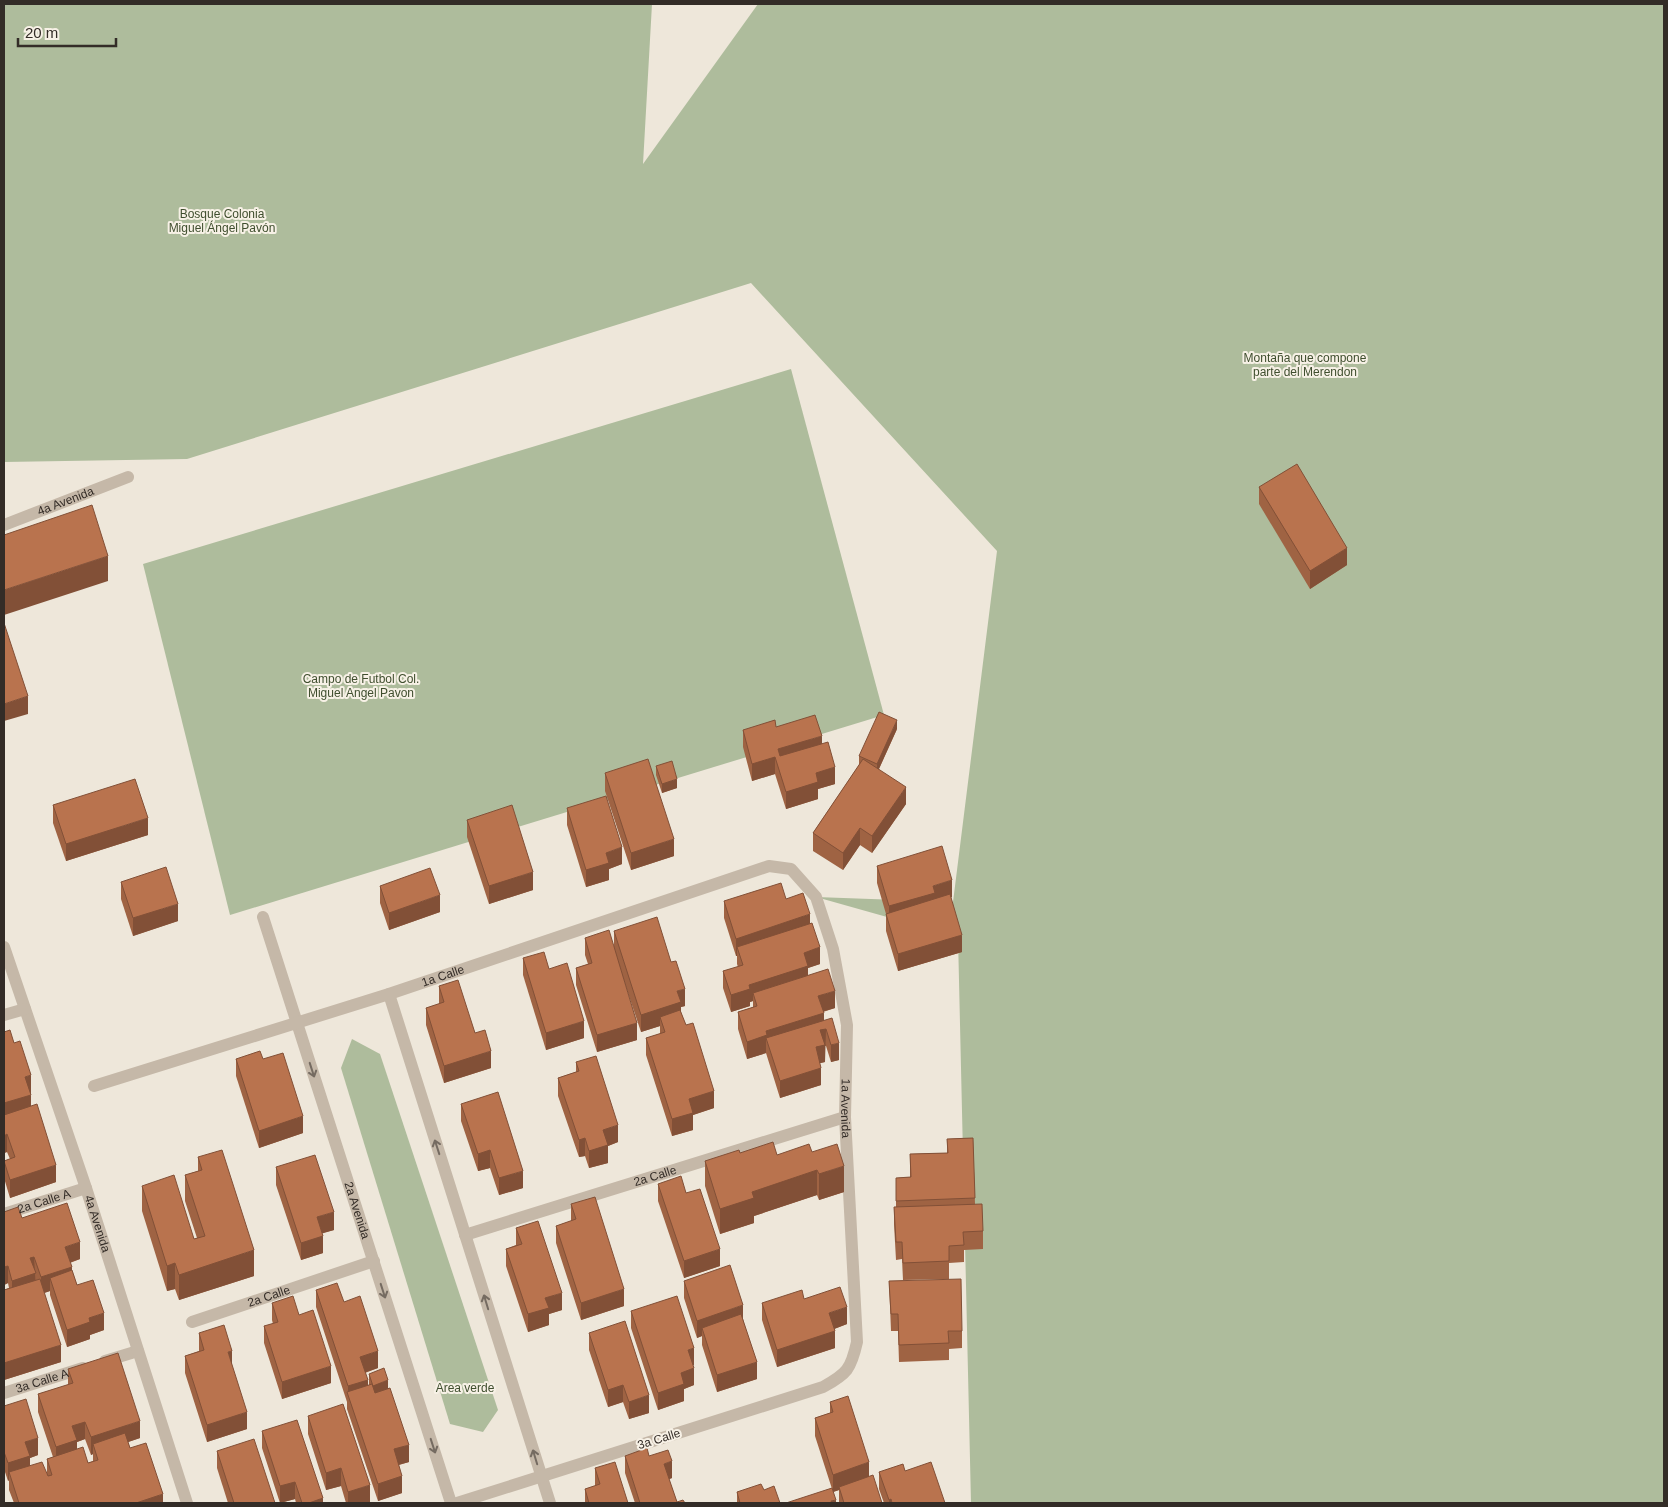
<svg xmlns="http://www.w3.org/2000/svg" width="1668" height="1507" font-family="Arial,sans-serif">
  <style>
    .green { fill: #aebc9c }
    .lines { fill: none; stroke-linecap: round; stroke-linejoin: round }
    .service { stroke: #c5b8a8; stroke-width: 12 }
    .minor { stroke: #c5b8a8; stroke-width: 12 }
    .wall { fill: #9f6343; fill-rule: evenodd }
    .shaded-wall { fill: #825037 }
    .building { fill: #b9734e; stroke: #825037 }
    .oneway { stroke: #756b61 }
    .labels { text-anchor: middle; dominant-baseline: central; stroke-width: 4; stroke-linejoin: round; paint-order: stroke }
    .park-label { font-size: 12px; fill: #3f4e2e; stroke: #f7f1e6 }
    .street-label { font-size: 12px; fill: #332c27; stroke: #f7f1e6 }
  </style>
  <rect width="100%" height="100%" fill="#eee7da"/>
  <g class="green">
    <path d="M4,4H652L643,164L758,4H1664V1503H971L958,937L816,897L953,902L997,551L751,283L187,459L4,462Z"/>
    <path d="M791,369L884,715L230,915L143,564Z"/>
    <path d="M352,1039L380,1054L498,1410L483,1432L450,1424L341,1068Z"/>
  </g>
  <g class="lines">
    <g class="service">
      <path id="s1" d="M4,1214L86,1188"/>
      <path d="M105,1361L138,1351"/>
      <path id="s2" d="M4,1393L83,1368"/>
    </g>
    <g class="minor">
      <path id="s3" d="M4,525L128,477"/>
      <path id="s4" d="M263,917L451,1503"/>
      <path id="s5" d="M4,947L86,1188L187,1503"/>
      <path d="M389,994L550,1503"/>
      <path d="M4,1015L25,1009"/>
      <path id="s6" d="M94,1086L389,994L769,866L791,869L816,897L833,949L847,1025L845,1117L857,1342C851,1369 847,1374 823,1387L457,1503"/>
      <path id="s7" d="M465,1235L845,1117"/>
      <path id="s8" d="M192,1322L374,1261"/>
    </g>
  </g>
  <g class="wall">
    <path d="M1259,487L1347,565L1310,589L1259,504Z"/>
    <path d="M776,727L822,744L835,784L818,789V799L786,809L775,774L752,781L743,747V730Z"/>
    <path d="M897,729L879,769L906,804L872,853L860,845L843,870L813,851V833L859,765V756Z"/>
    <path d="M656,766L677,788L662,793L656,775Z"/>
    <path d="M605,773L674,856L631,870L605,791Z"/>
    <path d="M53,805L148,835L66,861L53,823Z"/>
    <path d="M567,808L622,864L609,869V880L586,887L567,825Z"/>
    <path d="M467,820L533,890L489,904L467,837Z"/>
    <path d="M877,866L952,897H951L962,952L898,971L886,931V914L877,883Z"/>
    <path d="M121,882L178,921L133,936L121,899Z"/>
    <path d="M380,886L440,912L389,930L380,903Z"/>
    <path d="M786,899L810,923L820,964L808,968V975L835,1008L823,1012L824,1020L839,1060L831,1062L826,1046H825V1062L820,1063L821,1085L780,1098L766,1053L747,1059L738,1029V1012L753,1007V1001L750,1002V1006L731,1012L723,988V971L738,967L737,964V956H736L724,918V901Z"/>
    <path d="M614,931L685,1006L681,1007V1012L714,1108L693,1115V1130L672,1136L646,1055V1038L660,1034V1026L641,1032L622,975L637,1040L597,1052L576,985V968L588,964L585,955V938L614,947Z"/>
    <path d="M523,958L584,1038L546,1050L523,975Z"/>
    <path d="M439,986L475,1033L491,1068L444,1083L426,1025V1008L439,1004Z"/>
    <path d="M4,1032L14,1043L31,1093H30L31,1106L56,1182L10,1198L4,1178V1161L10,1159L7,1152L4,1153Z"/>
    <path d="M236,1059H263L303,1133L259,1148L236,1076Z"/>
    <path d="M576,1062L618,1142L608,1146V1163L589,1168L585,1156L579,1157L558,1096V1078L576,1072Z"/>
    <path d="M461,1104L523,1188L499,1195L490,1168L478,1171L461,1121Z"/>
    <path d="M973,1138L975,1204L983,1231V1249L964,1250V1262L949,1263V1279L903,1280L902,1259L896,1260L894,1224V1207H896V1178L910,1177V1154L947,1153V1139Z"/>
    <path d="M812,1152L844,1192L819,1200L817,1195L754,1216V1223L720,1234L705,1186V1161L740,1153L777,1155Z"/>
    <path d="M198,1157L254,1276L179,1300L175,1289L167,1291L142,1211V1186L194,1239L197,1238L185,1201V1175L198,1171Z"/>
    <path d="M276,1167L334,1230L322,1233L323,1253L301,1260L276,1185Z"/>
    <path d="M658,1184L686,1193L720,1266L684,1278L658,1201Z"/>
    <path d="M571,1204L624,1306L581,1320L556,1243V1226L571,1221Z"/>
    <path d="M4,1212L22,1218L80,1259L70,1263L72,1271L77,1285L104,1330L90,1335V1339L67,1347L50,1295V1291L44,1293L61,1362L4,1380V1290L9,1288L8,1283L4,1285Z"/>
    <path d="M516,1228L562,1310L549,1314V1325L528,1332L506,1266V1249L516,1245Z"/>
    <path d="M684,1281L743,1319L757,1379L717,1392L702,1345V1336L697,1338L684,1298Z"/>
    <path d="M889,1281L962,1331V1348L949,1349V1360L899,1362L898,1331H891Z"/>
    <path d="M316,1290L344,1302L378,1368L365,1373L368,1385H369V1374L388,1388L409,1462L399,1465L402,1493L378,1501L347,1409V1402L316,1307Z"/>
    <path d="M804,1299L847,1324L834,1329L835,1348L777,1367L762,1320V1303Z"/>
    <path d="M272,1303L299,1315L331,1383L282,1399L264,1343V1326L273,1324L272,1320Z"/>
    <path d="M631,1311L694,1365H693L694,1385L684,1389V1401L658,1410L631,1328Z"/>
    <path d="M199,1333L247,1429L207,1442L185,1373V1356L199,1351Z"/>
    <path d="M589,1333L649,1413L629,1419L623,1402L608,1407L589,1350Z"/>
    <path d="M68,1369L140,1438L128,1442L130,1448L163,1503H14L9,1490V1480L8,1481L4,1469V1406L38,1455L30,1458V1466L47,1475V1459L53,1457L38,1412V1394L68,1385ZM85,1439L91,1455L93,1454V1461L88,1463L77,1449V1442Z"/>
    <path d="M830,1402L869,1477L882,1503H839V1490L833,1492L815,1436V1418L830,1413Z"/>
    <path d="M308,1416L370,1502L366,1503H346L341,1486L326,1490L308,1434Z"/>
    <path d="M262,1431L323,1503H296L295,1499L280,1503L262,1448Z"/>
    <path d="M217,1451L275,1503H228L217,1468Z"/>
    <path d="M625,1456H649L672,1478L669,1479L677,1502L685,1503H635L625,1473Z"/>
    <path d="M595,1468L628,1503H585V1489L595,1486Z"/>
    <path d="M905,1471L945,1503H884L879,1489V1472Z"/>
    <path d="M764,1490L780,1503H737V1492Z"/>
  </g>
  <g class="shaded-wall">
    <path d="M1347,548V565L1310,589V571Z"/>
    <path d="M108,556V581L4,615V590Z"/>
    <path d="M28,696V714L4,721V704Z"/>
    <path d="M897,720V729L877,773V764Z"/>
    <path d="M822,736V753L778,766V749Z"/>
    <path d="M775,757V774L752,781V764Z"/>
    <path d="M835,767V784L818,789V799L786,809V792L816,773Z"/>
    <path d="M677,779V788L662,793V784Z"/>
    <path d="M906,787V804L872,853V836Z"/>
    <path d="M148,818V835L66,861V844Z"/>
    <path d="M860,828V845L843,870V853Z"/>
    <path d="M674,839V856L631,870V853Z"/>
    <path d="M622,847V864L609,869V880L586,887V870L606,853Z"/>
    <path d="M533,872V890L489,904V886Z"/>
    <path d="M952,880V897L935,902L889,924V906L933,886Z"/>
    <path d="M440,895V912L389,930V913Z"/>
    <path d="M178,904V921L133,936V918Z"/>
    <path d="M810,914V932L737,947V956H736V939Z"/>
    <path d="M962,935V952L898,971V954Z"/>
    <path d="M820,947V964L808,968V983L753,993V1001L750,1002V1006L731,1012V995L749,985L804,953Z"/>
    <path d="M685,989V1006L681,1007V1019L660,1017V1026L641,1032V1015L677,991Z"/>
    <path d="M835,991V1008L818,1013V996Z"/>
    <path d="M824,1013V1029H826L825,1062L816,1064L766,1038V1053L747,1059V1042L766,1031Z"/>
    <path d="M584,1021V1038L546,1050V1033Z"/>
    <path d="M637,1023V1040L597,1052V1035Z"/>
    <path d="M839,1043V1060L831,1062V1045Z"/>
    <path d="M491,1051V1068L444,1083V1066Z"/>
    <path d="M821,1068V1085L780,1098V1081Z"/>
    <path d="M31,1075V1093L25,1095V1077Z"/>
    <path d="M714,1091V1108L693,1115V1130L672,1136V1119L689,1099Z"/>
    <path d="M31,1095V1112L4,1121V1103Z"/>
    <path d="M303,1116V1133L259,1148V1131Z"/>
    <path d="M618,1125V1142L608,1146V1163L589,1168V1151L603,1130Z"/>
    <path d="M7,1134V1152L4,1153V1136Z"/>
    <path d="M585,1138V1156L579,1157V1140Z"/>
    <path d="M490,1150V1168L478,1171V1154Z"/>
    <path d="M56,1165V1182L10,1198V1180Z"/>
    <path d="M844,1166V1192L819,1200V1174Z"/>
    <path d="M817,1170V1195L754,1216V1223L720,1234V1209L752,1192Z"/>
    <path d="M523,1171V1188L499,1195V1178Z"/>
    <path d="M334,1212V1230L317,1235V1217Z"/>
    <path d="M323,1236V1253L301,1260V1243Z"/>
    <path d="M80,1242V1259L65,1264V1247Z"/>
    <path d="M720,1249V1266L684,1278V1261Z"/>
    <path d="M254,1250V1276L179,1300V1275Z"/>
    <path d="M34,1257L36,1290L12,1298V1281L30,1258Z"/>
    <path d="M175,1263V1289L167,1291V1266Z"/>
    <path d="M8,1266V1283L4,1285V1267Z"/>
    <path d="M72,1267V1284L50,1278V1291L41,1294V1277Z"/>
    <path d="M624,1289V1306L581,1320V1303Z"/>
    <path d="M562,1293V1310L549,1314V1325L528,1332V1314L545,1298Z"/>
    <path d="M743,1305V1323L702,1328V1336L697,1338V1321Z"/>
    <path d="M847,1307V1324L829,1331V1313Z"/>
    <path d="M104,1313V1330L90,1335V1339L67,1347V1330L89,1318Z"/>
    <path d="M835,1331V1348L777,1367V1350Z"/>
    <path d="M61,1345V1362L4,1380V1363Z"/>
    <path d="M694,1348V1365L688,1367V1350Z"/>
    <path d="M232,1351V1368L228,1352Z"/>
    <path d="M378,1351V1368L360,1374V1357Z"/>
    <path d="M757,1362V1379L717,1392V1375Z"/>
    <path d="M331,1366V1383L282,1399V1382Z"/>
    <path d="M694,1368V1385L684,1389V1401L658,1410V1393L681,1373Z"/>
    <path d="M368,1380V1397L348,1393V1386Z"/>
    <path d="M388,1380V1389L372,1394V1386Z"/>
    <path d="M623,1385V1402L608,1407V1390Z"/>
    <path d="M649,1395V1413L629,1419V1402Z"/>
    <path d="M247,1412V1429L207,1442V1425Z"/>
    <path d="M140,1421V1438L96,1453L93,1444V1454L91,1455V1437Z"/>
    <path d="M85,1422V1439L77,1442V1458L56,1465V1447L72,1426Z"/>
    <path d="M38,1438V1455L30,1458V1473L9,1472V1480L8,1481V1463L25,1442Z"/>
    <path d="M409,1445V1462L394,1466V1449Z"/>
    <path d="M672,1461V1478L664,1481V1464Z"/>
    <path d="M869,1462V1480L839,1487V1490L833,1492V1475Z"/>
    <path d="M341,1468V1486L326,1490V1473Z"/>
    <path d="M402,1476V1493L378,1501V1484Z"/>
    <path d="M295,1482V1499L280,1503V1486Z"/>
    <path d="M370,1485V1502L366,1503H348V1492Z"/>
    <path d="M163,1494V1503H136Z"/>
    <path d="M323,1498V1503H309Z"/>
    <path d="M891,1499V1503H889V1500Z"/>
    <path d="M836,1500V1503H831V1501Z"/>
  </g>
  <g class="building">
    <path d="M1297,464L1347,548L1310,571L1259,487Z"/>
    <path d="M92,505L108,556L4,590V535Z"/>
    <path d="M4,623L28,696L4,704Z"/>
    <path d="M879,712L897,720L877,764L859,756Z"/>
    <path d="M815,715L822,736L778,749L780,756L828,742L835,767L816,773L818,782L786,792L775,757L752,764L743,730L775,720L776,727Z"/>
    <path d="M648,759L674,839L631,853L605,773Z"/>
    <path d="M863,759L906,787L872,836L860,828L843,853L813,833Z"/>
    <path d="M672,761L677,779L662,784L656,766Z"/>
    <path d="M135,779L148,818L66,844L53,805Z"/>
    <path d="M606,796L622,847L606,853L609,863L586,870L567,808Z"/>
    <path d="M512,805L533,872L489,886L467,820Z"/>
    <path d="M942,846L952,880L933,886L935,893L889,906L877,866Z"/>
    <path d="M166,867L178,904L133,918L121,882Z"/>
    <path d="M430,868L440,895L389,913L380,886Z"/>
    <path d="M781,883L786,899L803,893L810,914L736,939L724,901Z"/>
    <path d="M950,894L962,935L898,954L886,914Z"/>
    <path d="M657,917L671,962L676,961L685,989L677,991L681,1002L641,1015L614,931Z"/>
    <path d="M812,923L820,947L804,953L808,966L749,985L750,989L731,995L723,971L743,965L737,947Z"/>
    <path d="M609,930L637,1023L597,1035L576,968L592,963L585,938Z"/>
    <path d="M544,952L549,969L567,963L584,1021L546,1033L523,958Z"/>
    <path d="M828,969L835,991L818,996L824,1013L766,1031L767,1035L747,1042L738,1012L757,1006L753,993Z"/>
    <path d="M458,980L475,1033L485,1030L491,1051L444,1066L426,1008L444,1002L439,986Z"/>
    <path d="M680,1010L686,1025L693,1023L714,1091L689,1099L693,1113L672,1119L646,1038L665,1032L660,1017Z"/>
    <path d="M832,1018L839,1043L831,1045L826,1029L820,1030L825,1045L816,1047L821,1068L780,1081L766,1038Z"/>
    <path d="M10,1030L14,1043L20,1041L31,1075L25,1077L31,1095L4,1103V1032Z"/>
    <path d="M260,1051L263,1059L283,1053L303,1116L259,1131L236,1059Z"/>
    <path d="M596,1056L618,1125L603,1130L608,1145L589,1151L585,1138L579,1140L558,1078L579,1071L576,1062Z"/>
    <path d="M498,1092L523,1171L499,1178L490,1150L478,1154L461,1104Z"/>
    <path d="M37,1104L56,1165L10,1180L4,1161L15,1157L7,1134L4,1136V1115Z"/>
    <path d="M973,1138L975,1198L896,1201V1178L911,1177L910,1154L948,1153L947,1139Z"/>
    <path d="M773,1142L777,1155L809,1144L812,1152L837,1144L844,1166L819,1174L817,1170L752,1192L754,1198L720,1209L705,1161L739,1150L740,1153Z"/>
    <path d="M222,1150L254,1250L179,1275L175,1263L167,1266L142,1186L174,1175L194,1239L205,1236L185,1175L202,1170L198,1157Z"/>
    <path d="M315,1155L334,1212L317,1217L323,1236L301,1243L276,1167Z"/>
    <path d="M681,1176L686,1193L700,1189L720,1249L684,1261L658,1184Z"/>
    <path d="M595,1197L624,1289L581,1303L556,1226L576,1219L571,1204Z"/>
    <path d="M67,1203L80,1242L65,1247L72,1267L41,1277L34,1257L30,1258L36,1273L12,1281L8,1266L4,1267V1212L18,1207L22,1218Z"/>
    <path d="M982,1204L983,1231L963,1232L964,1245L949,1246V1261L903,1263L902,1242H896L894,1207Z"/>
    <path d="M538,1221L562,1293L545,1298L549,1308L528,1314L506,1249L522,1244L516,1228Z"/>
    <path d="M730,1265L743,1305L697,1321L684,1281Z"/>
    <path d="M72,1270L77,1285L93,1280L104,1313L89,1318L90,1322L67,1330L50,1278Z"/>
    <path d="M40,1279L61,1345L4,1363V1290Z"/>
    <path d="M961,1279L962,1331H948L949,1343L899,1345L898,1314H891L889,1281Z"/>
    <path d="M337,1283L344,1302L360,1296L378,1351L360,1357L368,1380L348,1386L316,1290Z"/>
    <path d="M840,1287L847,1307L829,1313L835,1331L777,1350L762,1303L802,1290L804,1299Z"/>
    <path d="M293,1296L299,1315L313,1310L331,1366L282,1382L264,1326L278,1322L272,1303Z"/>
    <path d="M677,1296L694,1348L688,1350L694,1368L681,1373L684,1384L658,1393L631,1311Z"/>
    <path d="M741,1314L757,1362L717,1375L702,1328Z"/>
    <path d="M625,1321L649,1395L629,1402L623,1385L608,1390L589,1333Z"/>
    <path d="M224,1325L232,1351L228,1352L247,1412L207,1425L185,1356L204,1350L199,1333Z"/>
    <path d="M118,1353L140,1421L91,1437L85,1422L72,1426L77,1440L56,1447L38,1394L73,1383L68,1369Z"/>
    <path d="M384,1368L388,1380L373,1386L369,1374Z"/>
    <path d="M372,1384L375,1393L390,1388L409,1445L394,1449L402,1476L378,1484L347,1392Z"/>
    <path d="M848,1396L869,1462L833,1475L815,1418L833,1412L830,1402Z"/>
    <path d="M26,1399L38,1438L25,1442L30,1456L8,1463L4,1452V1406Z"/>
    <path d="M343,1404L370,1485L348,1492L341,1468L326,1473L308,1416Z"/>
    <path d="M297,1420L323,1498L309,1503H302L295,1482L280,1486L262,1431Z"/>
    <path d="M125,1433L130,1448L146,1443L163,1494L136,1503H19L9,1472L42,1462L48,1476L52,1475L47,1459L83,1447L88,1463L98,1460L93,1444Z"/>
    <path d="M254,1439L275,1503H234L217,1451Z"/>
    <path d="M647,1448L649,1456L668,1450L672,1461L664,1464L677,1502L683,1500L685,1503H640L625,1456Z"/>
    <path d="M615,1462L628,1503H589L585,1489L600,1484L595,1468Z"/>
    <path d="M931,1462L945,1503H892L891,1499L889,1500L879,1472L903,1464L905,1471Z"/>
    <path d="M873,1475L882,1503H844L839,1487Z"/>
    <path d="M761,1484L764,1490L774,1486L780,1503H740L737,1492Z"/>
    <path d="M832,1488L836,1500L831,1501L832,1503H786Z"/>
  </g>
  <defs><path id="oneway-shaft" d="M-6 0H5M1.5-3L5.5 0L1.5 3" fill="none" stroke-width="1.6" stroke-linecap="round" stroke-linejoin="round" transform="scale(1.25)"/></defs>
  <g class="oneway">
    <use href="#oneway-shaft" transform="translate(312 1070) rotate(72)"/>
    <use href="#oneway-shaft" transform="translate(437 1147) rotate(-108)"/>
    <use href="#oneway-shaft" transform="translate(383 1291) rotate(72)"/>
    <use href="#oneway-shaft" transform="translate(486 1302) rotate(-107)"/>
    <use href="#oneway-shaft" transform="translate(433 1446) rotate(72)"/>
    <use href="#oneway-shaft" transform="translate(535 1457) rotate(-107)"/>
  </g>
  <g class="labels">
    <g class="park-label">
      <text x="222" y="214">Bosque Colonia<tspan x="222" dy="14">Miguel Ángel Pavón</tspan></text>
      <text x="1305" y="358">Montaña que compone<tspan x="1305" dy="14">parte del Merendon</tspan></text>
      <text x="361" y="679">Campo de Futbol Col.<tspan x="361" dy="14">Miguel Angel Pavon</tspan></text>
      <text x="465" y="1388">Area verde</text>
    </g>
    <g class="street-label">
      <text stroke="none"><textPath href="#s3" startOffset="66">4a Avenida</textPath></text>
      <text stroke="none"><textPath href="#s6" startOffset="366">1a Calle</textPath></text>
      <text stroke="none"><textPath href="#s6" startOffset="985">1a Avenida</textPath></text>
      <text stroke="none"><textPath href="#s7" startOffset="199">2a Calle</textPath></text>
      <text stroke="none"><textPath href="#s1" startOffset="42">2a Calle A</textPath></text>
      <text stroke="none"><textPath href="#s4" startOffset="308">2a Avenida</textPath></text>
      <text stroke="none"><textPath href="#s5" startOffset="292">4a Avenida</textPath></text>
      <text stroke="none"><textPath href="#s8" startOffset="81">2a Calle</textPath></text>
      <text stroke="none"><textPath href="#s2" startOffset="40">3a Calle A</textPath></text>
      <text transform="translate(659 1439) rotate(-17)">3a Calle</text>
    </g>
  </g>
  <rect width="1668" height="1507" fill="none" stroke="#332c27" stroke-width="10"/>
  <path d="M18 38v8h98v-8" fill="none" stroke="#332c27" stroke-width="2.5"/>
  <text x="25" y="38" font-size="15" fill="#332c27" stroke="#f7f1e6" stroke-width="4" paint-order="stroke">20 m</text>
</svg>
